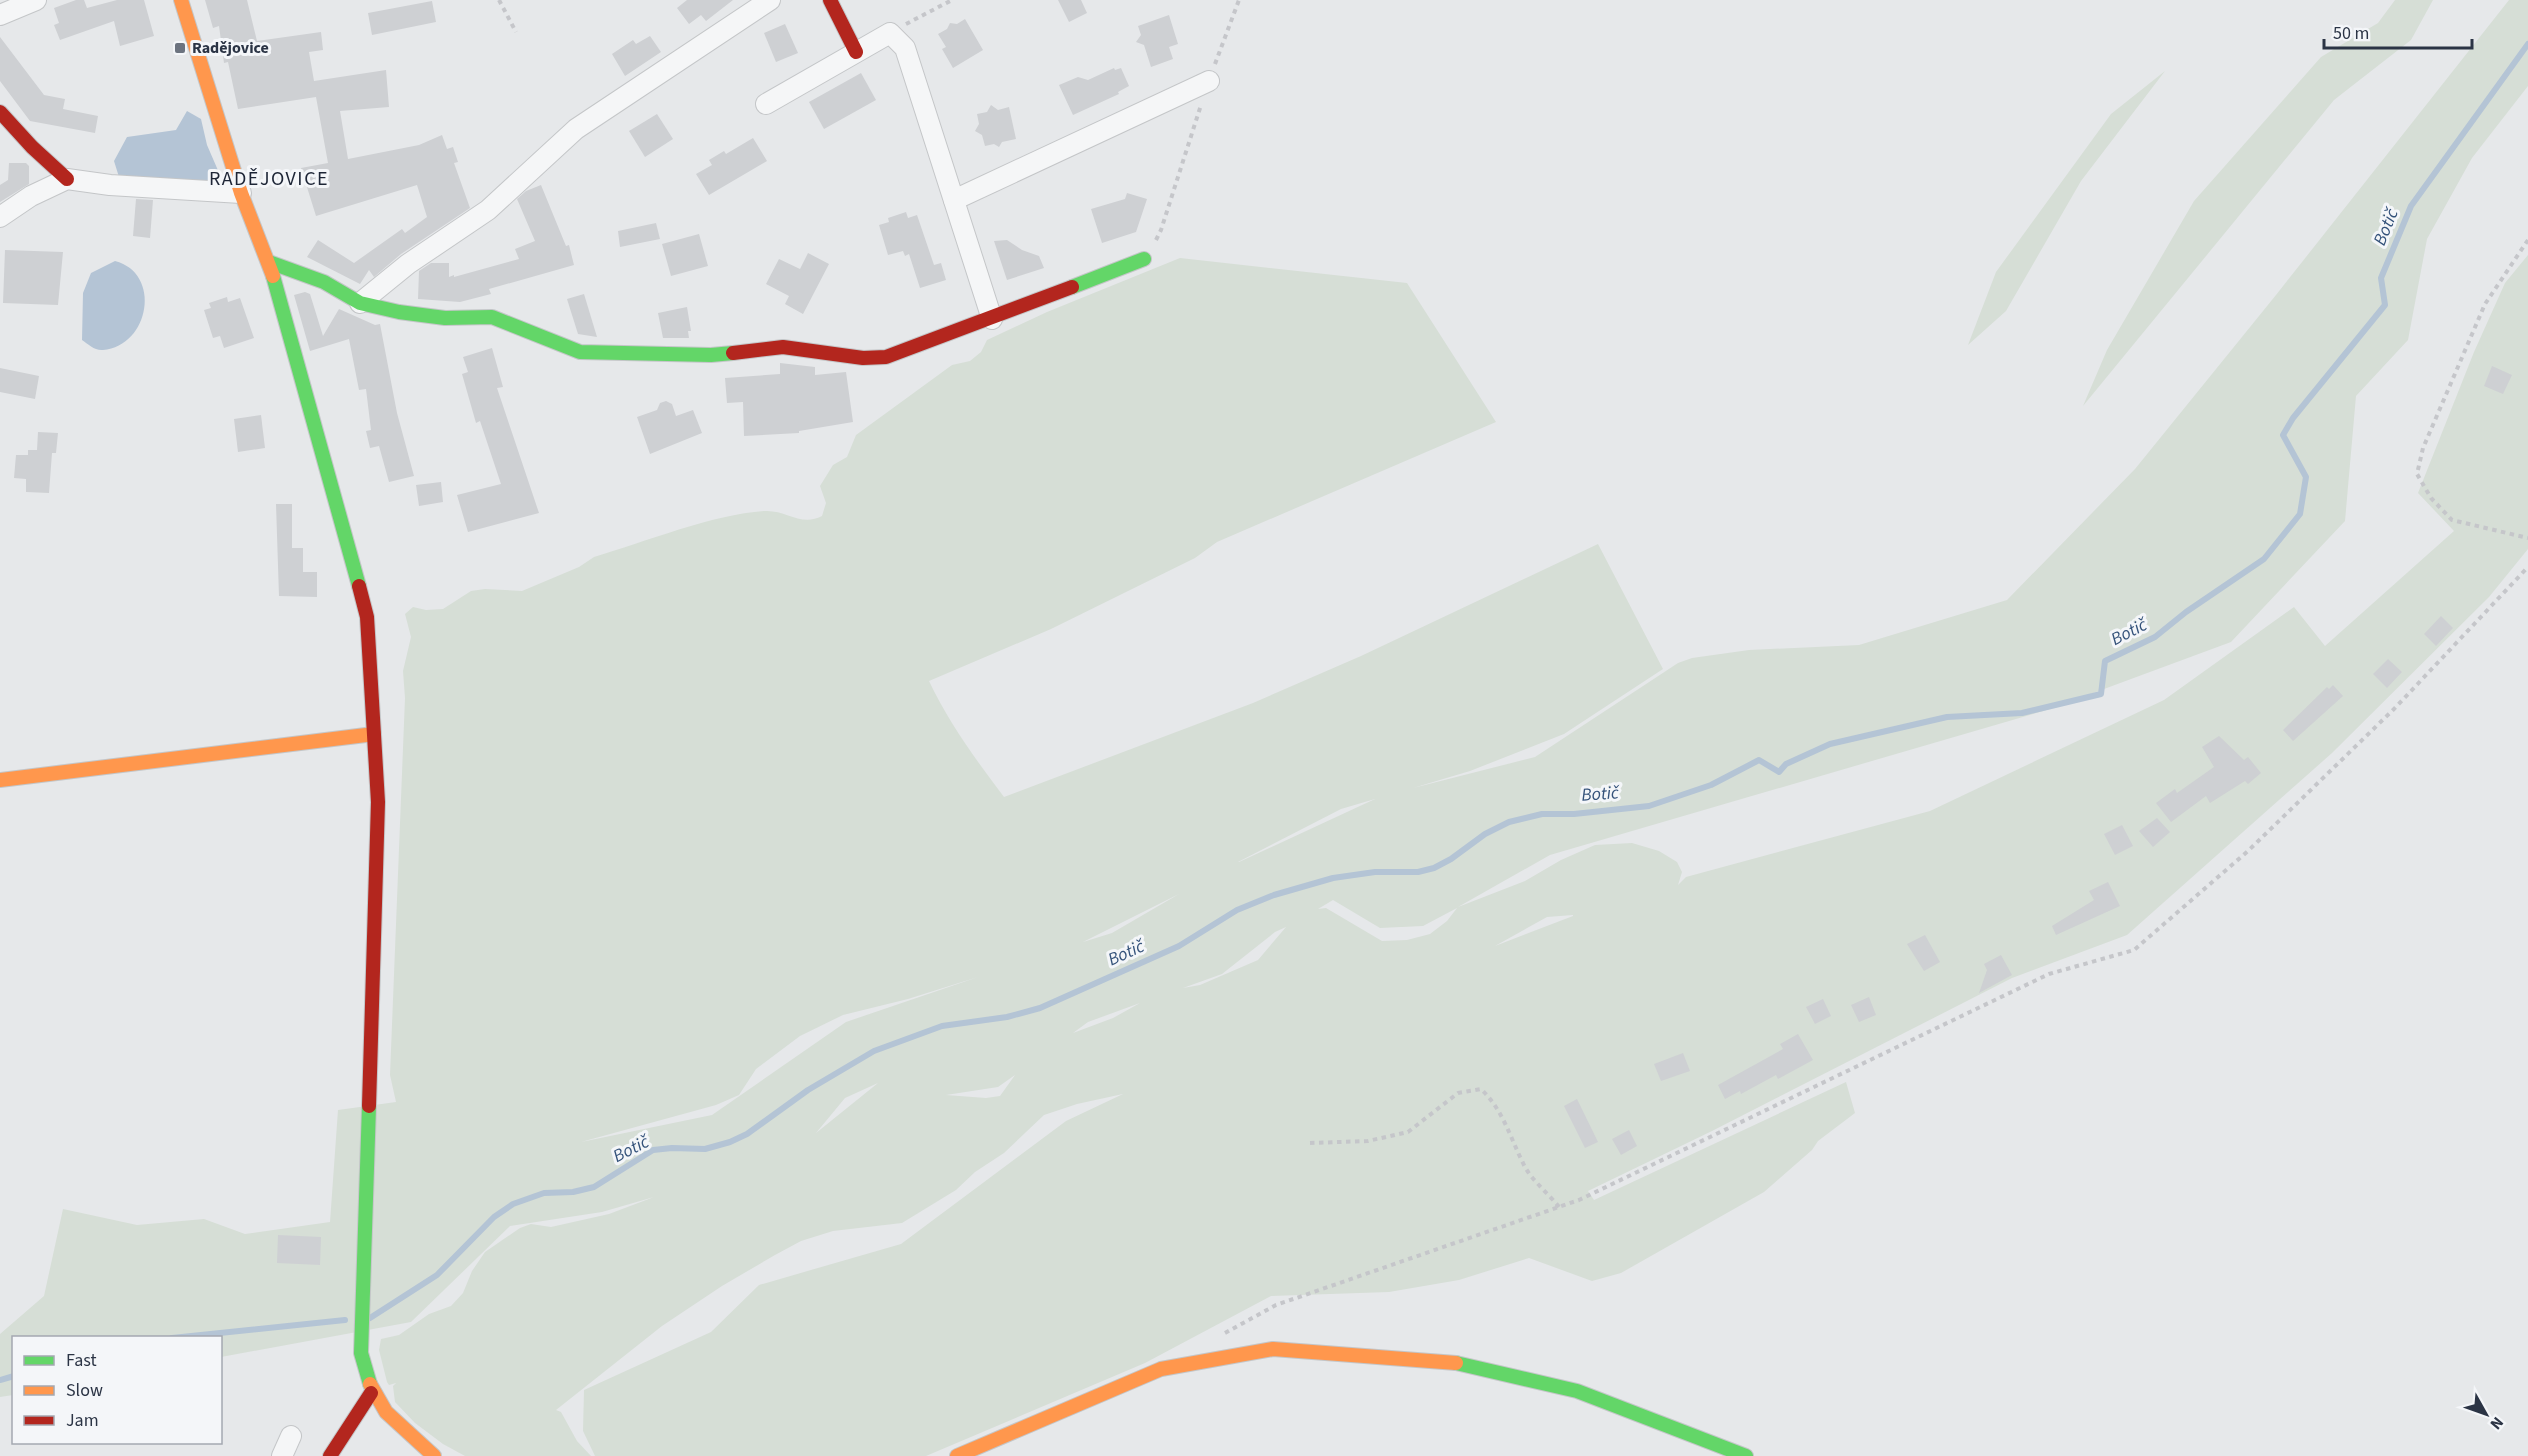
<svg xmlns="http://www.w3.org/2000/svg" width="2528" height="1456" font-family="'Source Sans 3',sans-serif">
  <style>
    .green { fill: #d6ded6; fill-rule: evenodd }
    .water { fill: #b4c4d5 }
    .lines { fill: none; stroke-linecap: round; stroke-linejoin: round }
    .stream { stroke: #b4c4d5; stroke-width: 6 }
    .building { fill: #ced0d3 }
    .street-casing { stroke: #c4c6c8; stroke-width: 22 }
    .fast-casing { stroke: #c4c6c8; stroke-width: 16 }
    .slow-casing { stroke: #c4c6c8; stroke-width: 16 }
    .jam-casing { stroke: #c4c6c8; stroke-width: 16 }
    .path { stroke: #c5c6ca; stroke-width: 4; stroke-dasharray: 4.5 4.5; stroke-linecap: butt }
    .street { stroke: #f5f6f7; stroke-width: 20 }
    .fast { stroke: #63d668; stroke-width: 14 }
    .slow { stroke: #ff974d; stroke-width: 14 }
    .jam { stroke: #b3261e; stroke-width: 14 }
    .poi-dot { fill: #6c737f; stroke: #f4f6f9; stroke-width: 2 }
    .labels { text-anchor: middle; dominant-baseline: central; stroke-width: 6; stroke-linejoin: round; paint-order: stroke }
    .poi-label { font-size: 16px; font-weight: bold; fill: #2b3445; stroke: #f4f6f9; text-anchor: start }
    .water-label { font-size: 18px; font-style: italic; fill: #34527a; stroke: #f4f6f9 }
    .quarter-label { font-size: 20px; letter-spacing: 1.5px; fill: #1d2536; stroke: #f4f6f9 }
  </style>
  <rect width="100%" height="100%" fill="#e6e8ea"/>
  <g class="green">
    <path d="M2395,0H2433L2411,40L2334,100L2083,406L2107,350L2194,201L2321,57L2378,23Z"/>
    <path d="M2509,0H2528V86L2472,158L2427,239L2408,340L2356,396L2345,521L2231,642L2050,709L1550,855L1458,907L1525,881L1561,860L1595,845L1632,843L1659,851L1677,862L1682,872L1678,885L1686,877L1930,811L2164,700L2294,607L2325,646L2454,531L2418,493L2474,352L2505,283L2528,255V549L2489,597L2332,753L2127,935L2012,978L1712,1131L1588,1191L1594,1200L1846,1082L1855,1113L1818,1141L1812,1150L1764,1192L1621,1273L1592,1281L1529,1258L1459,1280L1389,1292L1271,1296L1145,1363L926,1456H595L583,1431L584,1390L711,1332L759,1285L901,1244L1066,1121L1123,1094L1077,1104L1044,1115L1004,1153L975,1172L956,1190L902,1223L833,1231L801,1241L775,1255L722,1286L662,1326L556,1410L561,1412L577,1441L591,1456H465L443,1444L415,1423L395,1402L393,1386L396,1383L389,1385L387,1382L379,1350L381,1339L399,1335L429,1314L451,1306L463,1293L472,1271L485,1252L520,1228L531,1224L551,1227L609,1214L654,1197L602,1212L510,1226L411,1322L221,1357L220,1338H14L13,1395L0,1397V1334L44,1296L63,1209L137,1225L204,1219L245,1234L330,1222L338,1110L396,1102L390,1075L405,698L403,671L411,637L405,614L413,607L426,610L443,609L471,591L485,589L522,591L579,567L594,557C645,542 714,514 765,511C787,510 801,527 822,516L826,503L820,486L833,465L847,457L856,435L952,365L970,361L981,352L987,340L1047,312L1180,258L1407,283L1496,422L1217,542L1195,558L1051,629L929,681C949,723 976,760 1004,797L1253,703L1361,656L1598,544L1663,669L1564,734L1470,771L1413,788L1535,757L1678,663L1692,658L1749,650L1859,645L2007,600L2135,469L2276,295ZM1375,799L1239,862H1238L1341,809ZM1179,894L1112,933L1083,942ZM1333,900L1380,928L1423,926L1457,908L1447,921L1430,934L1407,940L1382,941L1326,908L1318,909ZM1573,915V916L1495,946L1547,917ZM1286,927L1258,960L1200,985L1183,988L1222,974L1275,932ZM978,977L846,1022L712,1115L581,1142L716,1105L739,1095L756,1069L800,1036L843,1015L908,999ZM1140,1003L1113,1018L1073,1033L1088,1022ZM1015,1075L1000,1096L986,1098L946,1095L998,1087ZM878,1083L816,1133L845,1098Z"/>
    <path d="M2165,71L2081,181L2006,311L1968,345L1996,272L2111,114Z"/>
  </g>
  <g class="water">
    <path d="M187,111L201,119L207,145L220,175L214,183L119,177L114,161L127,137L176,130Z"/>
    <path d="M115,261C162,273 150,346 103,350C95,351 88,344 82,340L83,293L91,273Z"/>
  </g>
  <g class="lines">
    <g class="stream">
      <path d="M370,1318L437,1275L494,1217L513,1204L544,1193L573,1192L594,1187L653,1150L672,1148L705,1149L730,1142L747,1134L808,1090L874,1051L942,1026L1007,1017L1040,1008L1179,946L1237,910L1274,895L1333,878L1375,872H1418L1434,868L1451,859L1485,834L1509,822L1542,814H1574L1649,806L1711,785L1759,760L1779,772L1786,764L1830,744L1947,717L2022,713L2101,694L2105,661L2155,637L2186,612L2264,559L2300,514L2306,477L2283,435L2293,418L2385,305L2381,278L2411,206L2528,44"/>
      <path d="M172,1338L345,1320"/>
      <path d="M0,1380L14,1376"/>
    </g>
  </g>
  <g class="building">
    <path d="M76,0H84L87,8L117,0H144L154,36L120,46L114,21L60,40L54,25L59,23L54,8Z"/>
    <path d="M205,0H247L257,41L321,32L323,50L309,52L314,81L386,70L389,107L340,111L348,159L419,145L442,135L447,149L453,147L458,162L454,163L470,208L401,254L374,277L369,270L360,284L307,257L318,240L354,263L402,229L405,233L427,217L417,185L316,216L301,168L328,163L316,97L238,109L228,62L224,63L219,26L213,28Z"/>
    <path d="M687,0H733L706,21L701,15L689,24L677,8Z"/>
    <path d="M1058,0H1081L1087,13L1069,22Z"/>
    <path d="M432,1L436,22L372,35L368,13Z"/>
    <path d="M1169,15L1178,44L1169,47L1173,59L1151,67L1144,45L1136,42L1141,35L1138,26Z"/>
    <path d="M965,19L983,50L953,68L942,49L946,47L938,34L947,29L950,23L957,24Z"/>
    <path d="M785,24L798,53L776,62L764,33Z"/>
    <path d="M650,36L661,52L625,76L612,54L633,40L636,44Z"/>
    <path d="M0,37L44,95L65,99L63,109L98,116L95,133L30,121L0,81Z"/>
    <path d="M1114,68L1115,70L1121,68L1129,86L1118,92L1119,94L1073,115L1059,85L1078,77L1088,80Z"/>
    <path d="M861,73L876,100L824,129L809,102Z"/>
    <path d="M991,105L998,110L1009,107L1016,139L1002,142L999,147L994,144L985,146L982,135L975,131L979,124L977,114L987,112Z"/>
    <path d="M657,114L673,139L645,157L629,131Z"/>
    <path d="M753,138L767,161L709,195L696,174L712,165L709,160L724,151L726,154Z"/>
    <path d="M9,163H26L29,166V184L0,202V185L8,180Z"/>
    <path d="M541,185L566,246L569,245L574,265L489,289L491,294L460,302L418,299L419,271L431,263H449V277L454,275V277L519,259L515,249L535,241L517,199L526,191Z"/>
    <path d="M1127,193L1147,199L1136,232L1102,243L1091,209L1125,199Z"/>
    <path d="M136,199L153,200L150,238L133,236Z"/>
    <path d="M906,212L908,218L917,215L934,265L941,263L946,280L920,288L909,254L905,256L903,251L888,255L879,225L889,222L888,218Z"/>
    <path d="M656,223L660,239L620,247L618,231Z"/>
    <path d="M699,234L708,266L671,276L662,244Z"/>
    <path d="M1007,240L1022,250L1039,256L1044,268L1007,280L994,241Z"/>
    <path d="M5,250L63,252L58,305L3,303Z"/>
    <path d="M808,253L829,264L803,314L785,304L789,296L766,284L779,259L800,269Z"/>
    <path d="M305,292L310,294L323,336L339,309L375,325L380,324L397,413L414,476L389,482L379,446L370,448L366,431L371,430L366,389L359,390L349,339L310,351L294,295Z"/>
    <path d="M584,294L597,337L578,334L567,299Z"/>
    <path d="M227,297L228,302L240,298L254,338L224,348L220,336L213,338L204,310L211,308L209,303Z"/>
    <path d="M687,307L691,331H688L689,338H663L658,313Z"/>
    <path d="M492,348L503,387L497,388L539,513L468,532L457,495L501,484L480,421L476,423L462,374L468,372L463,357Z"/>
    <path d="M780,363L815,367V375L846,372L853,422L799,431V433L744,436L743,402L727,403L725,378L780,374Z"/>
    <path d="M2492,366L2512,375L2503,394L2484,386Z"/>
    <path d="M0,368L39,376L35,399L0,392Z"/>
    <path d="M666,401L672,404L676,416L693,410L702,433L650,454L637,417L657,410L660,403Z"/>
    <path d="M261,415L265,448L238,452L234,419Z"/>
    <path d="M38,432L58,433L56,453H52L49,493L26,492V479L14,478L16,455H28V450H37Z"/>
    <path d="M441,482L443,502L419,506L416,485Z"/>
    <path d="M276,504H292V548H303V572H317V597L279,596Z"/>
    <path d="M2441,616L2453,628L2436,646L2424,634Z"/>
    <path d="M2388,659L2402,672L2387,688L2373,674Z"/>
    <path d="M2333,685L2343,696L2293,741L2283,730L2327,687L2329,689Z"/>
    <path d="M2219,736L2244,760L2248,757L2261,773L2248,784L2245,781L2210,803L2206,796L2171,822L2156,803L2175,789L2177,793L2214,767L2202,747Z"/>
    <path d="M2157,818L2170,832L2153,847L2139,831Z"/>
    <path d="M2122,825L2133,846L2115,855L2104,834Z"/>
    <path d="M2108,882L2120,906L2056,935L2052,926L2094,900L2089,891Z"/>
    <path d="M1925,935L1940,962L1924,971L1907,944Z"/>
    <path d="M2001,955L2012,975L1979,993L1987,970L1984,964Z"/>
    <path d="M1869,997L1876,1015L1859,1022L1851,1005Z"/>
    <path d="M1823,999L1831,1016L1815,1024L1806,1007Z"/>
    <path d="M1798,1034L1813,1060L1778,1079L1776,1075L1741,1094L1740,1091L1725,1099L1718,1085L1783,1049L1780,1044Z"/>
    <path d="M1683,1053L1690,1071L1661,1081L1654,1064Z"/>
    <path d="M1577,1099L1598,1142L1585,1148L1564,1106Z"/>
    <path d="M1629,1130L1637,1146L1621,1155L1612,1139Z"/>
    <path d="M278,1235L321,1237L320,1265L277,1263Z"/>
  </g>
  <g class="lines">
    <defs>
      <g id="street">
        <path d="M0,15L36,0"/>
        <path d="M766,104L890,33L905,48L992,319"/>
        <path d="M954,200L1209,81"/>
        <path d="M0,217L31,196L67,179L110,185L241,193"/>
        <path d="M360,303L408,264L488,210L576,129L770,0"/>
        <path d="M282,1456L291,1436"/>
      </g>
      <g id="fast">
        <path d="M269,262L324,282L360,303L399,312L445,318L492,317L580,352L711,355L733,353"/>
        <path d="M273,276L359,586"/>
        <path d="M1072,287L1144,259"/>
        <path d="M369,1106L361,1353L370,1384"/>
        <path d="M1456,1363L1577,1391L1746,1456"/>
      </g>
      <g id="slow">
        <path d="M181,0L241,193L273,276"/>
        <path d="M0,780L374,734"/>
        <path d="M370,1384L386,1412L434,1456"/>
        <path d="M957,1456L1161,1369L1273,1349L1456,1363"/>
      </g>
      <g id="jam">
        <path d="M830,0L856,52"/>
        <path d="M0,112L32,147L67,179"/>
        <path d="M733,353L783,347L863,358L886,357L1072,287"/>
        <path d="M359,586L367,617L378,802L369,1106"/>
        <path d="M330,1456L371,1393"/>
      </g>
    </defs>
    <use href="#street" class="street-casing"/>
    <use href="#fast" class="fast-casing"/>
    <use href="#slow" class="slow-casing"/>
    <use href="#jam" class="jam-casing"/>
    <g class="path">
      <path d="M499,0L516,32"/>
      <path d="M906,24L952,0"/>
      <path d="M1215,64L1239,0"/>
      <path d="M1156,240L1161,230L1201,105"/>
      <path d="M2528,240L2485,304L2423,448L2417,474L2431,498L2452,520L2528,538"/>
      <path d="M1310,1143L1368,1141L1408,1132L1458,1093L1481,1089C1503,1110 1510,1137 1523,1163C1530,1179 1548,1193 1559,1207"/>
      <path d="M1225,1333L1276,1305L1579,1200L2049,974L2134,950L2248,851L2394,709L2528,567"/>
    </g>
    <use href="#street" class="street"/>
    <use href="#fast" class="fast"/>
    <use href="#slow" class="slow"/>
    <use href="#jam" class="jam"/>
  </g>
  <rect class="poi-dot" x="174" y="42" width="12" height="12" rx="3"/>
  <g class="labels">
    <g class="poi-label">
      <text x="192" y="48">Radějovice</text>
    </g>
    <g class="water-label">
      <text transform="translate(2386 227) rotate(-68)">Botič</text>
      <text transform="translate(2129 632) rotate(-27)">Botič</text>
      <text transform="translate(1600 794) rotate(-4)">Botič</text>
      <text transform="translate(1126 953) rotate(-24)">Botič</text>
      <text transform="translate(631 1149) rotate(-27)">Botič</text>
    </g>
    <g class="quarter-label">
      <text x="269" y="179">RADĚJOVICE</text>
    </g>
  </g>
  <rect x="12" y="1336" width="210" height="108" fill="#f4f6f9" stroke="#a4a8b1" stroke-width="1.5"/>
  <rect x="24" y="1356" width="30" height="9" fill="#63d668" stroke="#a4a8b1" stroke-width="1.5"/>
  <text x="66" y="1366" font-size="18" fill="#2b3445">Fast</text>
  <rect x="24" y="1386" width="30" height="9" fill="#ff974d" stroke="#a4a8b1" stroke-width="1.5"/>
  <text x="66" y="1396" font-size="18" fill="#2b3445">Slow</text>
  <rect x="24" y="1416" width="30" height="9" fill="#b3261e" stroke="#a4a8b1" stroke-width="1.5"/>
  <text x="66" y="1426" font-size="18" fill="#2b3445">Jam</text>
  <g transform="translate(2486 1414) rotate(130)" stroke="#f4f6f9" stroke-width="4.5" paint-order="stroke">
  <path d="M0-4.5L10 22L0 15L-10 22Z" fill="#2b3445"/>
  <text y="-9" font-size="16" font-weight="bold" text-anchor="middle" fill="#2b3445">N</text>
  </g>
  <path d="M2324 39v9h148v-9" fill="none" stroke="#2b3445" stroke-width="3"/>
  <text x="2333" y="39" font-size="18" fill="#2b3445" stroke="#f4f6f9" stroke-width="4.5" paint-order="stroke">50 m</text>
</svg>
